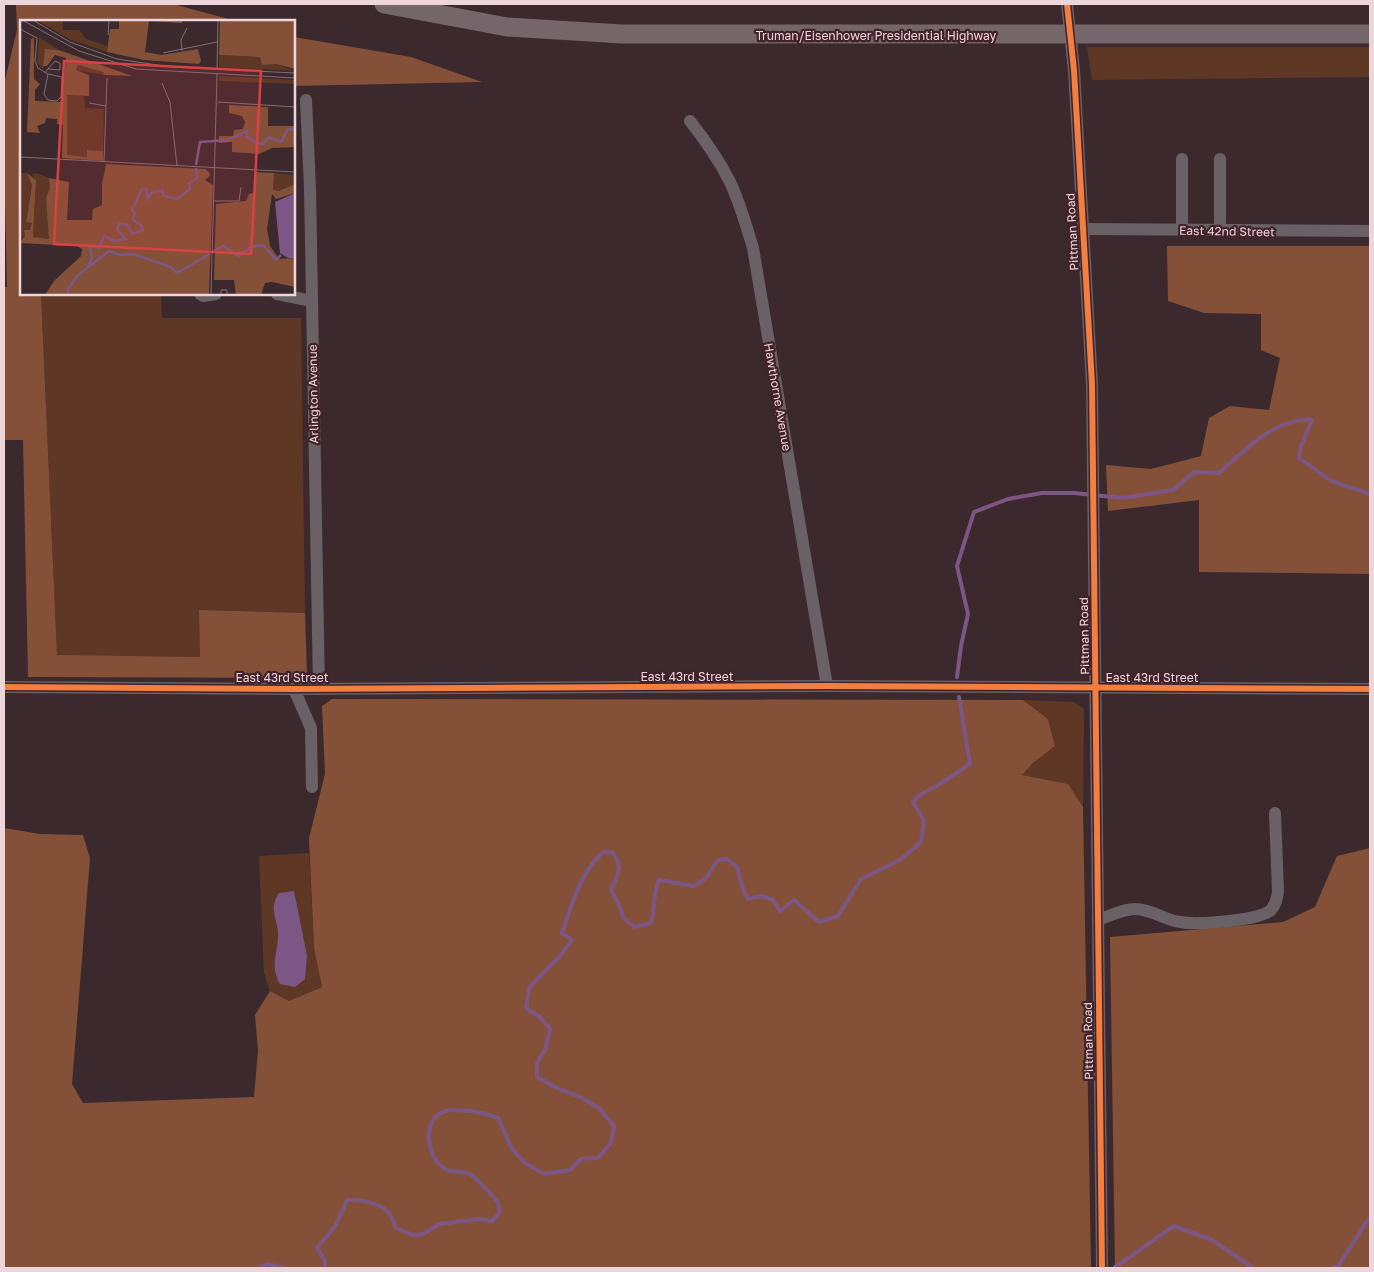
<svg xmlns="http://www.w3.org/2000/svg" width="1374" height="1272" font-family="'Golos Text',sans-serif">
  <style>
    .green { fill: #5e3825 }
    .forest { fill: #845138 }
    .water { fill: #7c5785 }
    .lines { fill: none; stroke-linecap: round; stroke-linejoin: round }
    .stream { stroke: #7c5785; stroke-width: 4 }
    .minor { stroke: #696165; stroke-width: 12 }
    .highway { stroke: #74666b; stroke-width: 19 }
    .cycleway-casing { stroke: #42222b; stroke-width: 9 }
    .cycleway { stroke: #f27e40; stroke-width: 6 }
    .labels { text-anchor: middle; dominant-baseline: central; stroke-width: 4.5; stroke-linejoin: round; paint-order: stroke }
    .street-label { font-size: 12px; fill: #ecd6db; stroke: #42222b }
    .inset-river { fill: none; stroke: #7c5785; stroke-width: 2.5 }
    .inset-road { fill: none; stroke: #826e73; stroke-width: 1 }
    .view { fill: #d94243; fill-opacity: 0.15; stroke: #d94243; stroke-width: 2.5 }
    .inset-edge { fill: none; stroke: #ecd6db; stroke-width: 2.5 }
  </style>
  <rect width="100%" height="100%" fill="#3b292e"/>
  <g class="green">
    <path d="M1087,47H1370V77L1092,80Z"/>
    <path d="M41,294H161L162,318H301L305,613L199,610L200,657L57,656Z"/>
    <path d="M1023,700L1074,702L1084,709L1083,807L1068,784L1022,775L1033,763L1055,746L1048,719Z"/>
    <path d="M309,853L314,948L322,987L289,1001L270,991L264,973L259,856Z"/>
  </g>
  <g class="forest">
    <path d="M16,4H173L236,21H21V294H41L57,655L200,657L199,610L305,613L307,678L28,677L23,440H4V287H7L4,161V84L17,30Z"/>
    <path d="M294,37L411,57L482,82L294,86Z"/>
    <path d="M1167,246H1370V574L1199,572V500L1108,511L1106,465L1151,469L1201,456L1209,418L1230,406L1269,410L1280,358L1261,350V314L1204,313L1168,301Z"/>
    <path d="M332,699L1023,700L1048,719L1055,746L1033,763L1022,775L1068,784L1083,807L1091,1268H4V828L40,834L83,835L90,858L72,1084L83,1103L254,1097L258,1051L255,1015L270,991L289,1001L322,987L314,948L309,838L325,774L322,706Z"/>
    <path d="M1370,848V1268H1115L1110,937L1283,922L1315,907L1337,856Z"/>
  </g>
  <path class="water" d="M294,891L307,956L305,979L295,987L280,984C270,966 277,956 278,938C280,921 267,911 279,893Z"/>
  <g class="lines">
    <g class="stream">
      <path d="M957,677L961,646L968,614L957,566L974,512L1008,499L1042,493H1074L1123,498L1173,490L1194,472L1219,473C1244,451 1276,417 1312,420L1301,446L1299,458L1331,481L1370,494"/>
      <path d="M1115,1267L1174,1226L1212,1240L1253,1268"/>
      <path d="M258,1268L267,1264L284,1268"/>
      <path d="M325,1268V1261L317,1248L336,1225L347,1200C359,1199 381,1203 389,1213C392,1217 394,1224 396,1228L413,1235L423,1234L439,1224L479,1219L492,1221L499,1214C499,1211 499,1206 498,1203C497,1199 475,1178 472,1175C462,1169 449,1175 440,1165C423,1148 424,1110 453,1110C472,1110 480,1112 498,1118L512,1149L524,1162L544,1174L570,1170L581,1159L598,1158L611,1143L614,1126L599,1108L580,1097L557,1088L537,1077V1063L545,1050L550,1029L540,1017L526,1008L529,988L559,957L572,940L562,933C572,904 580,873 603,852H612C624,867 618,874 611,890L619,905L623,917L634,927L651,923C655,909 653,893 659,880L694,886L706,878L718,860L727,859L737,867L744,892L748,899L762,896L773,900L780,911L794,900L819,922L838,916L861,879L900,860L921,842L924,821L913,802L920,795L943,782L970,764L959,697"/>
      <path d="M1332,1268L1339,1265L1367,1221L1370,1220"/>
    </g>
    <g class="minor">
      <path d="M1067,4L1074,70L1092,384L1102,1268"/>
      <path d="M306,100L310,188L319,689"/>
      <path d="M690,121C705,140 719,160 730,182C740,203 746,225 753,248L827,686"/>
      <path d="M1182,159V230"/>
      <path d="M1220,159V230"/>
      <path d="M1083,229L1370,231"/>
      <path d="M200,294L203,296L216,294"/>
      <path d="M277,294L312,301"/>
      <path d="M4,687L294,689L827,686L1370,689"/>
      <path d="M294,689L311,728L312,787"/>
      <path d="M1098,920C1110,916 1122,909 1135,909C1152,909 1166,921 1180,922C1196,925 1259,921 1271,910C1276,904 1277,899 1278,892L1275,813"/>
    </g>
    <path class="highway" d="M384,4L507,27L622,34H1370"/>
    <defs>
      <g id="cycleway">
        <path d="M1067,4L1074,70L1092,384L1102,1268"/>
        <path d="M4,687L294,689L827,686L1370,689"/>
      </g>
    </defs>
    <use href="#cycleway" class="cycleway-casing"/>
    <use href="#cycleway" class="cycleway"/>
  </g>
  <g class="labels">
    <g class="street-label">
      <text x="876" y="35">Truman/Eisenhower Presidential Highway</text>
      <text transform="translate(1227 231) rotate(1)">East 42nd Street</text>
      <text transform="translate(1072 232) rotate(-93)">Pittman Road</text>
      <text transform="translate(313 394) rotate(-91)">Arlington Avenue</text>
      <text transform="translate(778 397) rotate(80)">Hawthorne Avenue</text>
      <text transform="translate(1084 636) rotate(-91)">Pittman Road</text>
      <text x="687" y="676">East 43rd Street</text>
      <text x="282" y="677">East 43rd Street</text>
      <text x="1152" y="677">East 43rd Street</text>
      <text transform="translate(1088 1041) rotate(-91)">Pittman Road</text>
    </g>
  </g>
  <g transform="translate(20 20)">
    <rect width="275" height="275" fill="#3b292e"/>
    <path d="M17,0H43V10H59L66,19L87,26V32L49,19ZM19,17L39,30L25,29L23,50L17,42ZM199,35L240,37L242,45L256,44L275,51L199,47ZM58,45L83,52L84,55L56,50ZM199,56L275,60V64L200,61ZM47,75L64,76L65,88L84,89L83,131L68,130L67,137L47,136ZM0,153H7L12,165L6,198L12,202L11,208L2,220ZM17,153L29,158L30,169L26,177L30,219L13,218L16,160L12,154ZM254,153L275,155V164L259,171L253,170Z" fill="#5e3825"/>
    <path d="M99,0H162V3L129,1L125,32L142,35L178,29L181,41L179,44L124,40L87,32L90,9H99ZM200,0H275V49L256,44L242,45L240,37L199,35ZM14,18V59L20,64L15,70V81L42,82L46,38L35,35L27,46H23L25,29L39,30L112,56L84,55L83,52L58,45L56,50L69,55V76L47,75V135L67,137V130L83,131V141L42,138L43,105L37,104V99L26,98L25,103L17,106L20,113L7,112L11,19ZM209,85L248,87V106H275V127L252,128L239,134L212,132V122L199,123V116H213L214,110L223,109L225,102L222,96L209,93ZM86,144L185,149L189,152L190,156L185,160L193,165L189,275H25L34,261L61,236L62,229L57,226L0,223L5,216L4,210H10L12,203L6,202L12,165L7,153L16,160L13,217L29,219L26,177L30,169L29,158L49,162L47,200H72L73,189L82,185V164ZM235,152L254,153L253,170L259,171L275,164V173L256,179L252,174L247,209L250,226L259,239L275,238V267L252,262L245,263L241,275H216L214,260H194L196,184L226,181L229,174L234,173Z" fill="#845138"/>
    <path d="M275,173V238H268L260,233L255,182Z" fill="#7c5785"/>
    <path class="inset-river" d="M176,145L180,122L208,120L227,111V117L237,123L243,124L249,117L261,122L268,109L275,110M194,231L203,226L219,236L231,227L243,225L256,240L261,235M68,246L72,238L70,225L79,228L84,216L94,221L106,219L97,210L99,204L107,205L113,214L123,210L121,205L113,200L115,193L112,190L122,169H126L128,179L132,172L142,170L144,176L157,179L170,169L169,163L177,158L176,148M48,275V269L58,255L89,231L100,235L113,234L151,247L157,253L190,234"/>
    <path class="inset-road" d="M2,0L59,31L116,49L275,58M13,0L50,22L97,39L151,47L275,53M0,9L17,18L15,41L18,48L28,54L42,57L41,77L37,81L28,80L24,74L28,54M88,15L89,0M162,31L161,20L167,8M143,33L197,22M197,49L198,0M25,53L28,49L40,50V43L35,41L28,49M142,63L150,82L157,146M198,82L275,87M69,83L86,86M0,137L275,152M84,142L87,58M194,181H219L221,167M191,275L197,54M201,275V270H207V275"/>
    <path class="view" d="M44,41L241,51L231,234L34,224Z"/>
    <rect width="275" height="275" class="inset-edge"/>
  </g>
  <rect width="1374" height="1272" fill="none" stroke="#ecd6db" stroke-width="10"/>
</svg>
